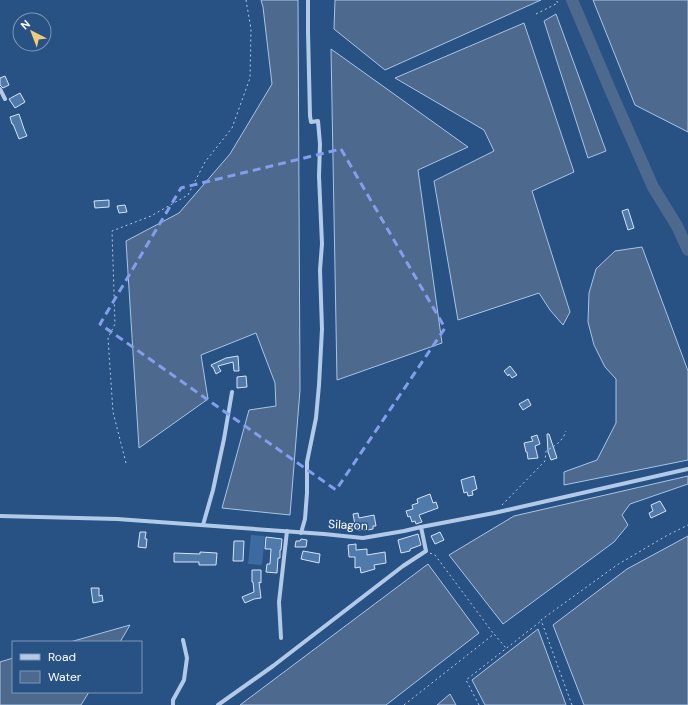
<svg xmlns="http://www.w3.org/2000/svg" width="688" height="705" font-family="'DM Sans',sans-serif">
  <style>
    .green { fill: #3c6aa1 }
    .water { fill: #4d6a8e; stroke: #a7c5e8 }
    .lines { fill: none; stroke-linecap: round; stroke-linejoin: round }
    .river { stroke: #4d6a8e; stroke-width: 12 }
    .building { fill: #507aac; stroke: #d5e4f6 }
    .path { stroke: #b2cae7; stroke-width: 1; stroke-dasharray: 2 3; stroke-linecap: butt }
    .minor { stroke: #b2cae7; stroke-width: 4 }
    .marked { fill: none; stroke: #839eea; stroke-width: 3; stroke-dasharray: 8 5; stroke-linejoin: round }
    .labels { text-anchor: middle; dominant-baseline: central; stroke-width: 3; stroke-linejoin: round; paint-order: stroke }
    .street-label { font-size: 12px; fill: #fff; stroke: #285184 }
  </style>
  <rect width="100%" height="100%" fill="#285184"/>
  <path class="green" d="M251,535L265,536L262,565L248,564Z"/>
  <g class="water">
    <path d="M261,0H298L300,390L290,515L222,508L249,410L276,406L275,383L256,333L201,355L208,399L139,448L126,241L179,213L230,154L272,84L263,7Z"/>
    <path d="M335,0H541L385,70L334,29Z"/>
    <path d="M593,0H688V132L635,105Z"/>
    <path d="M556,14L606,151L588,158L544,21Z"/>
    <path d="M524,23L574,172L532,191L570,312L563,325L550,310L539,293L458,320L434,181L494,151L484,130L395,78Z"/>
    <path d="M331,49L468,147L418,170L442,343L337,380Z"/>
    <path d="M642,247L688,371V460L564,485V472L597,460L616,423V379L605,367L594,345L588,322L589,293L596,269L615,251Z"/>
    <path d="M688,476V484L630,504L622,515L628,525L614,542L503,624L449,555L514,516Z"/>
    <path d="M688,536V705H584L553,625L627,569Z"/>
    <path d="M428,564L479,633L386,705H240Z"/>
    <path d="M130,625L120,642H70Z"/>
    <path d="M538,629L566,705H485L472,680Z"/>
    <path d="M13,658V692H89L81,705H0V662Z"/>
    <path d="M450,694L456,705H437Z"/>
  </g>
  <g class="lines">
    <path class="river" d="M572,0L612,94L653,187L677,226L688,250"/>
  </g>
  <g class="building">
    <path d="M5,76L9,85L3,88L0,85V78Z"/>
    <path d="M20,93L25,102L15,108L9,99Z"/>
    <path d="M19,114L24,129L27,136L19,139L13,124H12L10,117Z"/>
    <path d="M109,200V207L95,208L94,201Z"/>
    <path d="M125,205L127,212L119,213L117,206Z"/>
    <path d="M628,209L634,228L628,230L622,211Z"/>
    <path d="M238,356L239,371H234L233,362L218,366L221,371L216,374L213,367H212L211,365L226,358Z"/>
    <path d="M510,366L517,375L512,378L509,374L508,376L504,371Z"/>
    <path d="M246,376L247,387L237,388V377Z"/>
    <path d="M528,399L531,405L523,410L519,404Z"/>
    <path d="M547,434H549L557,458L551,460L548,452Z"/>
    <path d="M537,435L540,444L535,446L538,458L528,459L527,452H526L524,443L533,441L531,437Z"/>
    <path d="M474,476L477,489L472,491L473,495L468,496L467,492L464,493L461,480Z"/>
    <path d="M430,494L433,503L436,502L438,508L419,515L422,522L416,524L415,521L412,522L410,516L408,517L406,511L413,509L412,505L418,503L417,499Z"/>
    <path d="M660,501L666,511L651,518L649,513L653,511L651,505Z"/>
    <path d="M358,513L359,518L374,515L376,526H373V529L368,530H358L357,525H355L353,514Z"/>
    <path d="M140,532H146L145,539H147L146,548L138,547Z"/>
    <path d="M440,532L444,540L435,544L431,536Z"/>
    <path d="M418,534L421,545L410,549V551L401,553L398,540Z"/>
    <path d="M266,537L282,539L281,550H280V558H278L277,573L266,572L267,564H270L271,549H265Z"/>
    <path d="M301,539L307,540L306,547H295L296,541H300Z"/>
    <path d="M234,541H244L243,561H233Z"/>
    <path d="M356,544V550L367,549V555L385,552L386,563L374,565L375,569L361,573L360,567L355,568V557H349L348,545Z"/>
    <path d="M303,551L320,554L319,563L301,559Z"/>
    <path d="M200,552L217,553L216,565H199V562H174V553L200,554Z"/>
    <path d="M252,570H261V583L259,582L261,598L254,599L245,603L242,597L254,592L253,582H252Z"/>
    <path d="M91,588H99V596L102,595L103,601L93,603Z"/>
  </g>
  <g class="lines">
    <g class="path">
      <path d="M536,14L558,3L556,0"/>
      <path d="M126,463L113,412L108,338L115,324L112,231L151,216L188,195L205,162L232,128L250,78L251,29L246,0"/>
      <path d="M502,505L545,461L546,451C556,445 562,442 566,431"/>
      <path d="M430,553L435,555L493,633"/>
      <path d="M404,705L494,634L506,648"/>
      <path d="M479,705L466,680L541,621"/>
      <path d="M572,705L541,620L617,565L666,536L688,525"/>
    </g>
    <g class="minor">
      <path d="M0,89L5,99"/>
      <path d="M0,516L117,519L324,534L363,538L404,531L421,527L494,513L688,469"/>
      <path d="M203,525L213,490L224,439L232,392"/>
      <path d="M301,533L305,519L307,493V462L316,418L319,385L322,329L320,270L322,244L319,176L320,144L318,121L311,122L310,116L308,32V0"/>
      <path d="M281,638L279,602L287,531"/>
      <path d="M173,705V700L184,680L187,658L183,640"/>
      <path d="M218,705L273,666L403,566L426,551L421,527"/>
    </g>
  </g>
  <path class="marked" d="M341,149L445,328L336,490L100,324L181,188Z"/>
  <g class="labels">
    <g class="street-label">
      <text transform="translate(348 525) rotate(3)">Silagon</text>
    </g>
  </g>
  <rect x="12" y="641" width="130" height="52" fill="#285184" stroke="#7e97b5"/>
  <rect x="20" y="654" width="20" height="6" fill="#b2cae7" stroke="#7e97b5"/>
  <text x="48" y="661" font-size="12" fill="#ffffff">Road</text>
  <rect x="20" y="671" width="20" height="12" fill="#4d6a8e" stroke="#7e97b5"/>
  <text x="48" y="681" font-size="12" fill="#ffffff">Water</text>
  <g transform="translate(32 32) rotate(318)"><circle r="19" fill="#285184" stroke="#7e97b5"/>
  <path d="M0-3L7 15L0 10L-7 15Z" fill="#efcc78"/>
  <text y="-6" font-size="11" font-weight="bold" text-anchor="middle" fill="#ffffff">N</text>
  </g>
</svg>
